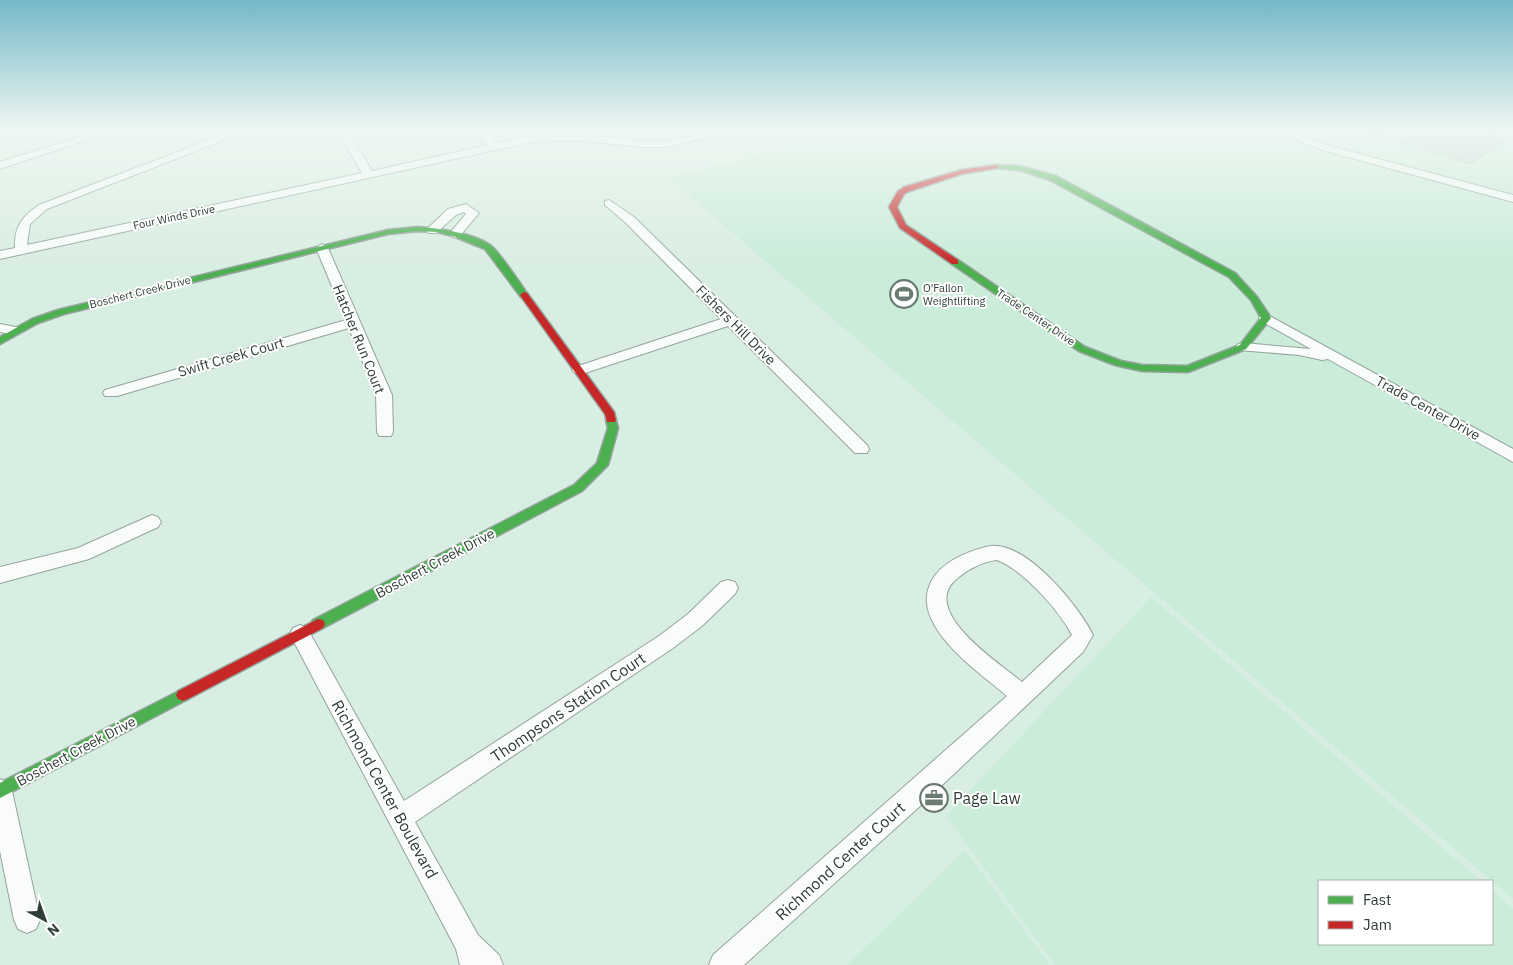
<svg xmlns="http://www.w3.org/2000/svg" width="1513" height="965" font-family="'IBM Plex Sans',sans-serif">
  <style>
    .built { fill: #caecd9 }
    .building { fill: #c3d3ca; stroke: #b0c1b8 }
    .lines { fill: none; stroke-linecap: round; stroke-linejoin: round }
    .street-casing { stroke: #94a49b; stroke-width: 2 }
    .fast-casing { stroke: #94a49b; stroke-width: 3 }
    .jam-casing { stroke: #94a49b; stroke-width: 3 }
    .street { fill: #f9fcfb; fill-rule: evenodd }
    .fast { fill: #4caf50; fill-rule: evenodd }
    .jam { fill: #c62828; fill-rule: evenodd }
    .labels { text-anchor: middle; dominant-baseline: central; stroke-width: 4; stroke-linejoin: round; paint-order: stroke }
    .far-street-label { font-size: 11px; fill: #2e3d35; stroke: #fff }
    .far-poi-label { font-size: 11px; fill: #2e3d35; stroke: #fff; text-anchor: start }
    .street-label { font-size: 14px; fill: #2e3d35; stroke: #fff }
    .near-street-label { font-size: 16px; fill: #2e3d35; stroke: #fff }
    .near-poi-label { font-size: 16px; fill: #2e3d35; stroke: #fff; text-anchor: start }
  </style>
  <rect width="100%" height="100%" fill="#d9eee2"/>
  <g class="built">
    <path d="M855,130H1513V899L668,178Z"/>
    <path d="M1151,597L1481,881H1319V944H1492V890L1513,909V965H1055L946,816Z"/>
    <path d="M965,850L1050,965H847Z"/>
  </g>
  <path class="building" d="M1369,130H1485L1510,138L1473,163H1468L1369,133Z"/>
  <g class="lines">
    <defs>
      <g id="street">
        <path d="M101,130H117L0,169V162Z"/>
        <path d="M235,130H250L47,209L30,224L27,245L362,173L337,130H347L372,171L488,145L475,130H486L497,143C524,138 550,133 577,134C607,135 638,144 668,141C691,138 712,130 736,130L668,147H641L577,140L532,142L0,259V251L15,248C14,227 22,216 39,205Z"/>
        <path d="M1271,130H1286L1330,146L1513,195V202L1322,150Z"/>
        <path d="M609,200L634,217L867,445L869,449L867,453H855L728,326L585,373H575L572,370L575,367L721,319L626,223L605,205V201Z"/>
        <path d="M466,204L479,213L459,237L455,238L449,234L466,214L464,212L456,215L436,233H428L426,230L448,209Z"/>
        <path d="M322,244L328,248L392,395L393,432L391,436H379L377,432L376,395L349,328L117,396H105L103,393L105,390L346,320L316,248Z"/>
        <path d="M1266,314L1513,449V462L1328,359L1322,360L1299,355L1238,350L1236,347L1238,344L1243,343L1311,349L1261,321L1259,318L1261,315Z"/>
        <path d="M0,324L21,328L23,331L16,335L0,332Z"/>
        <path d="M152,515L158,517L161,522L158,527L89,559L0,583V567L78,548Z"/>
        <path d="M990,546C1026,541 1079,606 1093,635L1083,652L919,807L744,965H709L713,955L1007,696C978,671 907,624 932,580C944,560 969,551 990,546ZM997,560C1023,570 1059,610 1072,635L1022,682C999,663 915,609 959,577C969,569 984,561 997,560Z"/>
        <path d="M728,580L735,582L738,588L735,594L702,626L673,648L415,822L478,935L499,955L503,965H460L456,949L293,640L290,634L293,628L300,625L307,628L404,801L659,636L688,614L721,582Z"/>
        <path d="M0,779L8,783L12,791L40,920L36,929L27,933L18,929L14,920L0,851Z"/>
      </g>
      <g id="fast">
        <path d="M996,165L1019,166L1056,176L1235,273L1257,297L1271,318L1246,349L1188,372L1142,371L1115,365L1079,351L952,264V260H958L1085,347L1121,361L1142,365L1187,366L1240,345L1261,318L1251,300L1229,277L1050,180L1019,170L994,168L993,167Z"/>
        <path d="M418,227C439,228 473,233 490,245C498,250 521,285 528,295L524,298L521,297L485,249L453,236L437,232L418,231L388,234L64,314L38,323L0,344V337L32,319L58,310L388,230Z"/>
        <path d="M611,417L615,418L618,428L608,465L582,491L323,628L318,629L313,628L311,624L313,620L574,485L597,463L608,428L606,420Z"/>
        <path d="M183,689L188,691L190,695L188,699L0,798V783Z"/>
      </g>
      <g id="jam">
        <path d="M996,165L999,167L998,168L962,174L910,191L904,194L897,207L906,225L958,260V264H952L900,228L889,207L898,191L904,187L961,170Z"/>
        <path d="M524,292L527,293L614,412L616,420L615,422H607L605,414L520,295Z"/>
        <path d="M318,619L323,620L325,624L323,628L188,699L183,701L178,699L176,695L178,691Z"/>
      </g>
    </defs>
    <use href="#street" class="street-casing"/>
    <use href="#fast" class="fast-casing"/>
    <use href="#jam" class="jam-casing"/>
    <use href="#street" class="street"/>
    <use href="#fast" class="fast"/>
    <use href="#jam" class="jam"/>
  </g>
  <linearGradient id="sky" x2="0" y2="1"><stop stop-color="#75b8c8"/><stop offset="0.49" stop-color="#eef7f2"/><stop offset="1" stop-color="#eef7f2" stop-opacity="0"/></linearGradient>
  <rect width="1513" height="265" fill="url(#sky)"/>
  <defs>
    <symbol id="stadium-ring" viewBox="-11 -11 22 22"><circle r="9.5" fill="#fff" stroke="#6a7b72" stroke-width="1.5"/><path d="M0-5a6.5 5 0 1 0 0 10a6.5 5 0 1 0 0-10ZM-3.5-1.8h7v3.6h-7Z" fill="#6a7b72"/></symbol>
    <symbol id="office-ring" viewBox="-11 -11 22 22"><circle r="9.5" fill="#fff" stroke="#6a7b72" stroke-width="1.5"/><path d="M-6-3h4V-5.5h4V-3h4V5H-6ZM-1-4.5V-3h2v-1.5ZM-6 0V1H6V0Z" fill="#6a7b72"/></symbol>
  </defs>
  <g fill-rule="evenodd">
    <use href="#stadium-ring" x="888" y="278" width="32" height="32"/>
    <use href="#office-ring" x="918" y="782" width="32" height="32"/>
  </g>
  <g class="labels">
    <g class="far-street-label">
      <text transform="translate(174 217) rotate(-12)">Four Winds Drive</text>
      <text transform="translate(140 292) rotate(-14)">Boschert Creek Drive</text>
      <text transform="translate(1036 317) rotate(34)">Trade Center Drive</text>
    </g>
    <g class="far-poi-label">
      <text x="923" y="288">O'Fallon<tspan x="923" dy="13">Weightlifting</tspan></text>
    </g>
    <g class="street-label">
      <text transform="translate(736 325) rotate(45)">Fishers Hill Drive</text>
      <text transform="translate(359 339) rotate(68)">Hatcher Run Court</text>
      <text transform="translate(231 357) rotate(-16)">Swift Creek Court</text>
      <text transform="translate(1428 408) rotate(29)">Trade Center Drive</text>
      <text transform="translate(435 563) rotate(-28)">Boschert Creek Drive</text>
      <text transform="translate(76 751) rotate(-28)">Boschert Creek Drive</text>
    </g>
    <g class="near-street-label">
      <text transform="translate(568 707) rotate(-34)">Thompsons Station Court</text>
      <text transform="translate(385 789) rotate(61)">Richmond Center Boulevard</text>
      <text transform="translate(840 861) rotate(-42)">Richmond Center Court</text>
    </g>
    <g class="near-poi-label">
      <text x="953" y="798">Page Law</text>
    </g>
  </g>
  <rect x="1318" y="880" width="175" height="65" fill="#ffffff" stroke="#abb1ae"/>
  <rect x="1328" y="896" width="25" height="8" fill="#4caf50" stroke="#abb1ae"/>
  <text x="1363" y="905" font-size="15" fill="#2e3d35">Fast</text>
  <rect x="1328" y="921" width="25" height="8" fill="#c62828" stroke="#abb1ae"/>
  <text x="1363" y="930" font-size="15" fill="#2e3d35">Jam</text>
  <g transform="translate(45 920) rotate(139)" stroke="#ffffff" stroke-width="4" paint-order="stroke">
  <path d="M0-4L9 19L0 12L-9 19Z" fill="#2e3d35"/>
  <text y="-8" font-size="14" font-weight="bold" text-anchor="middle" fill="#2e3d35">N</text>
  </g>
</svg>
